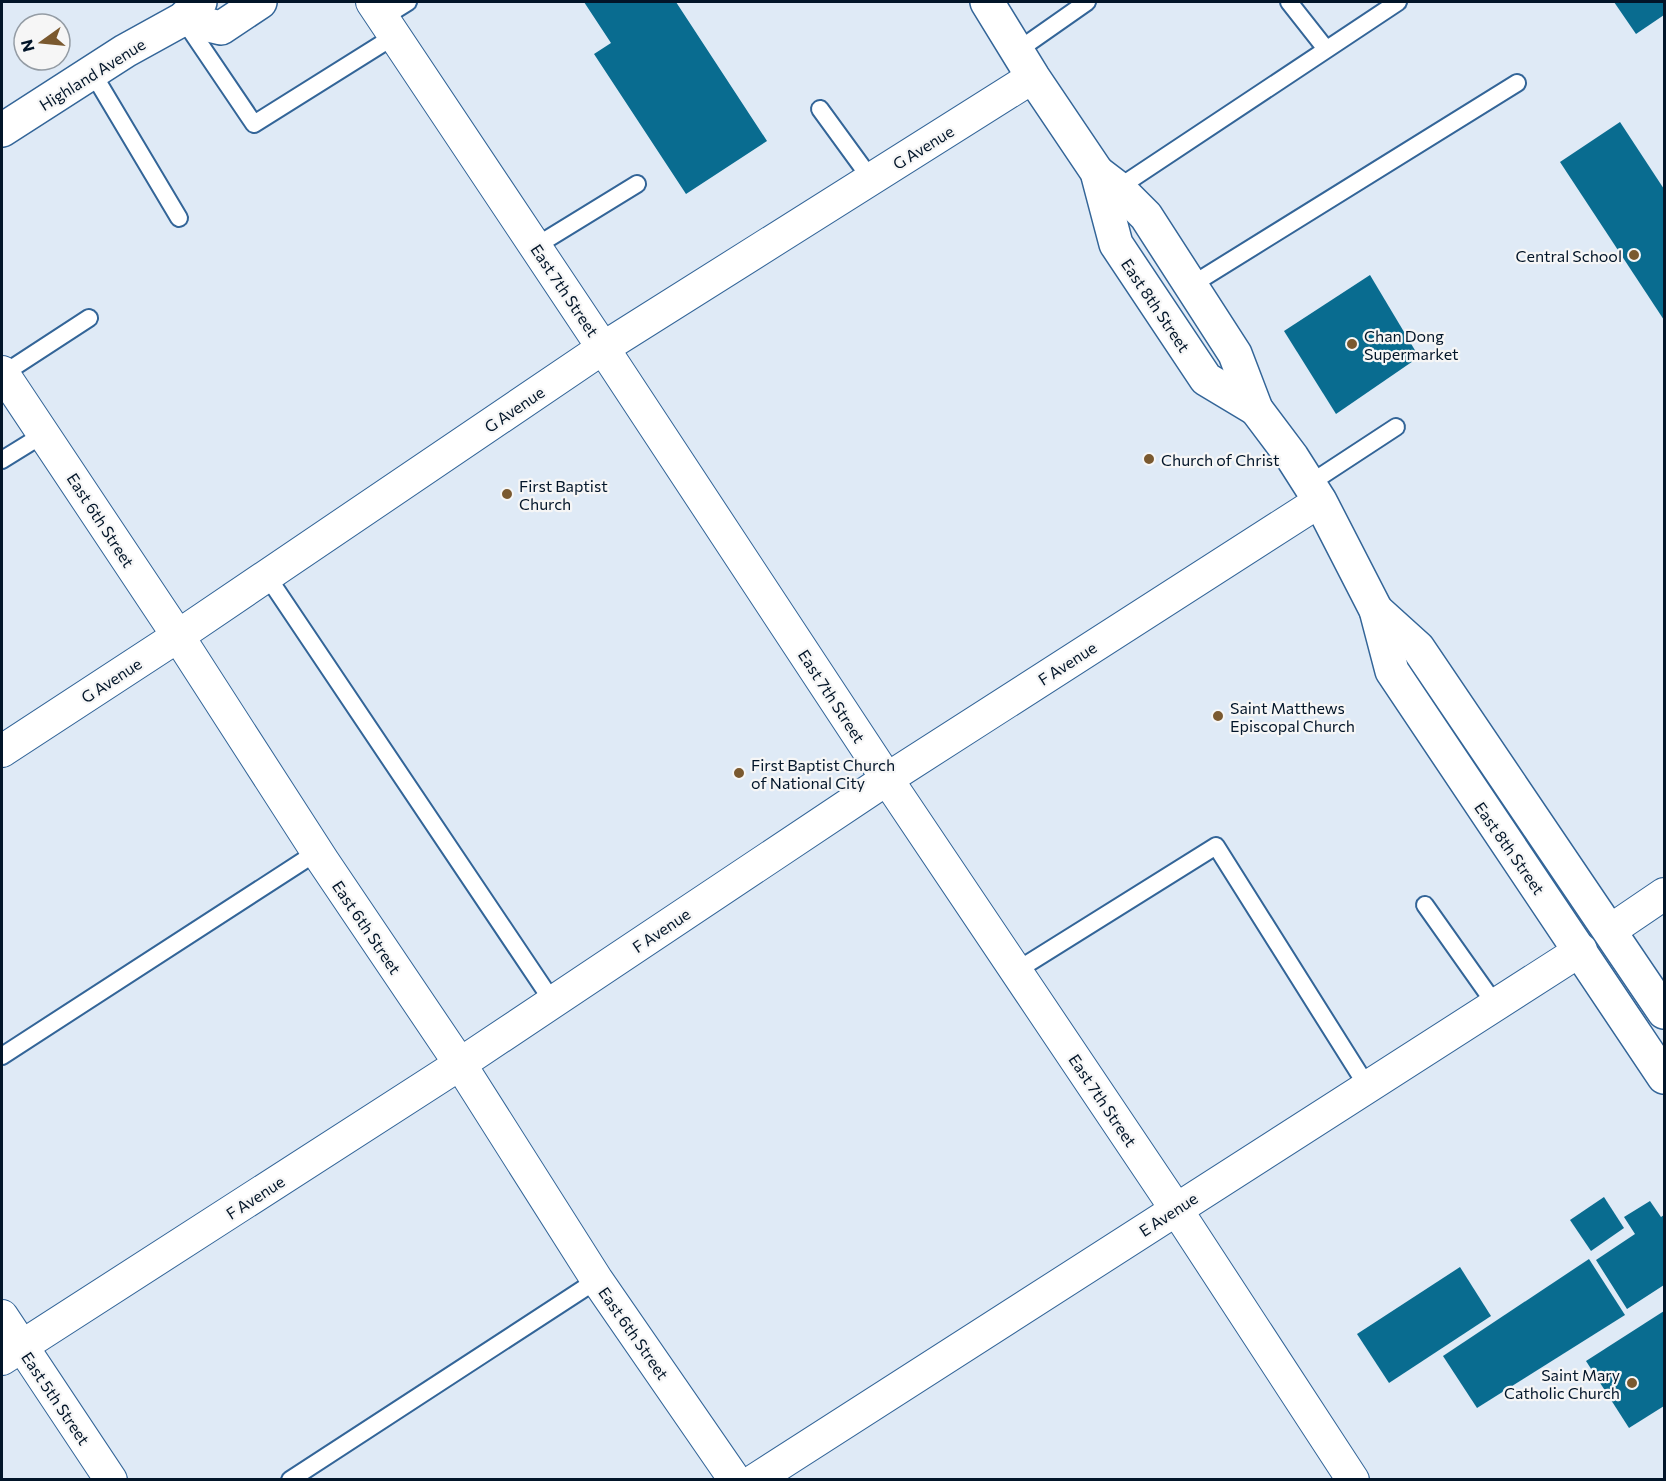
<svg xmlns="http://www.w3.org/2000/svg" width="1666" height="1481" font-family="Commissioner,sans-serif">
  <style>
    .building { fill: #096c90 }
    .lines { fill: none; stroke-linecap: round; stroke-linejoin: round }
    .service-casing { stroke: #336598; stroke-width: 20 }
    .minor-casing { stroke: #336598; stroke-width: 34 }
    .secondary-casing { stroke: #336598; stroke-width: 36 }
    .primary-casing { stroke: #336598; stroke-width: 36 }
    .service { stroke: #fff; stroke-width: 16 }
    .minor { stroke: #fff; stroke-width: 32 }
    .secondary { stroke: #fff; stroke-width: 33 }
    .primary { stroke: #fff; stroke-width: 33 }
    .poi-dot { fill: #7a592f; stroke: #f6f6f6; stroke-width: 2 }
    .labels { text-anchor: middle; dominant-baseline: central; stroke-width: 4.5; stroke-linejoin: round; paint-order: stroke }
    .street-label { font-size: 16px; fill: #021529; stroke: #f6f6f6 }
    .poi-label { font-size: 16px; fill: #021529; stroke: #f6f6f6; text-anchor: start }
  </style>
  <rect width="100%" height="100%" fill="#dfeaf6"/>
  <g class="building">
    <path d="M584,2H676L767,141L686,194L594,54L611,43Z"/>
    <path d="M1614,2H1664V15L1636,34Z"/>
    <path d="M1620,122L1664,189V320L1560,162Z"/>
    <path d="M1370,275L1419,357L1336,414L1284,331Z"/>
    <path d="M1604,1197L1624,1228L1591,1251L1570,1220Z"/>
    <path d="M1650,1201L1661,1217L1664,1215V1285L1627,1309L1596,1260L1635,1234L1624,1217Z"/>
    <path d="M1589,1259L1625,1315L1477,1408L1443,1356Z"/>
    <path d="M1460,1267L1491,1316L1389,1383L1357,1334Z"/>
    <path d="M1664,1311V1406L1629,1428L1586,1361Z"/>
  </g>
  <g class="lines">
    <defs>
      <g id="service">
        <path d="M1289,2L1326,49"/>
        <path d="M384,17L408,2"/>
        <path d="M185,22L254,124L396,35"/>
        <path d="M1017,51L1087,2"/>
        <path d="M92,72L179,218"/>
        <path d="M820,109L871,179"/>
        <path d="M1118,188L1398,2"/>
        <path d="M536,246L637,184"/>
        <path d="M1190,286L1517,83"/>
        <path d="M3,374L89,318"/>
        <path d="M2,460L44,434"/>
        <path d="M1309,484L1396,427"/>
        <path d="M267,576L553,1002"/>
        <path d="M1425,905L1495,1004"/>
        <path d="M1016,971L1216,846L1367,1086"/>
        <path d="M2,1056L317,852"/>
        <path d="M290,1480L597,1280"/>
      </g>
      <g id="minor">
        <path d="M372,2L603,348L887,779L1176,1209L1353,1480"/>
        <path d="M2,372L178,636L323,861L460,1064L597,1280L735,1480"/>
        <path d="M2,751L178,636L603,348L1033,77"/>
        <path d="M1611,930L1664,894"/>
        <path d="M2,1316L111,1480"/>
        <path d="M2,1359L460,1064L887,779L1320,501"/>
        <path d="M755,1480L1581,950"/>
      </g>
      <g id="secondary">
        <path d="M987,2L1033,77L1097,172L1116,244L1206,379L1256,409"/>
        <path d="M1097,172L1118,188L1146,216L1235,354L1256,409L1292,457L1320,501L1376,610L1392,671L1664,1077"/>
        <path d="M1376,610L1418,648L1664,1012"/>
      </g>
      <g id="primary">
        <path d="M183,19L221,28L260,2"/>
        <path d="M2,130L125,51L183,19L200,2"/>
      </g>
    </defs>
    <use href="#service" class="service-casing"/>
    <use href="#minor" class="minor-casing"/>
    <use href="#secondary" class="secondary-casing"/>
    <use href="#primary" class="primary-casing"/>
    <use href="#service" class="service"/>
    <use href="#minor" class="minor"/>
    <use href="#secondary" class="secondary"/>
    <use href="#primary" class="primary"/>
  </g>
  <g class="poi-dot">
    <circle cx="1634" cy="255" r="6"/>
    <circle cx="1352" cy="344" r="6"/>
    <circle cx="1149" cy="459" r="6"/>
    <circle cx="507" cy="494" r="6"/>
    <circle cx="1218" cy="716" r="6"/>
    <circle cx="739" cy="773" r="6"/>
    <circle cx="1632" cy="1383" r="6"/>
  </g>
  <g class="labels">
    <g class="street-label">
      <text transform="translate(92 74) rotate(-32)">Highland Avenue</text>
      <text transform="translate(923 147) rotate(-32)">G Avenue</text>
      <text transform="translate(565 290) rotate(56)">East 7th Street</text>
      <text transform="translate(1156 305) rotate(56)">East 8th Street</text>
      <text transform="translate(514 409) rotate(-34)">G Avenue</text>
      <text transform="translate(101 520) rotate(57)">East 6th Street</text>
      <text transform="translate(1067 663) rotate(-33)">F Avenue</text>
      <text transform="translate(111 680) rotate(-33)">G Avenue</text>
      <text transform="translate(832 696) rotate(57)">East 7th Street</text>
      <text transform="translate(1510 848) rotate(55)">East 8th Street</text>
      <text transform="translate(367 927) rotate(56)">East 6th Street</text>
      <text transform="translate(661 930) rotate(-34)">F Avenue</text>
      <text transform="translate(1103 1100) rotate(56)">East 7th Street</text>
      <text transform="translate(255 1197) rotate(-33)">F Avenue</text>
      <text transform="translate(1168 1214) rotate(-33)">E Avenue</text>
      <text transform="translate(634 1333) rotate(55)">East 6th Street</text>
      <text transform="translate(56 1398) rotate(56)">East 5th Street</text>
    </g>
    <g class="poi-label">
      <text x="1622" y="255" text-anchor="end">Central School</text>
      <text x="1364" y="335">Chan Dong<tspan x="1364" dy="18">Supermarket</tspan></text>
      <text x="1161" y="459">Church of Christ</text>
      <text x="519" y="485">First Baptist<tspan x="519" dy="18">Church</tspan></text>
      <text x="1230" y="707">Saint Matthews<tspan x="1230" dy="18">Episcopal Church</tspan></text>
      <text x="751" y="764">First Baptist Church<tspan x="751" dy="18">of National City</tspan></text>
      <text x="1620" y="1374" text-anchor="end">Saint Mary<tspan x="1620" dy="18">Catholic Church</tspan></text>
    </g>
  </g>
  <rect width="1666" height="1481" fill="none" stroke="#021529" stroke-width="6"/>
  <g transform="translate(42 42) rotate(255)"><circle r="28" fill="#f6f6f6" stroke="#949ca4" stroke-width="1.5"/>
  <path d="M0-4.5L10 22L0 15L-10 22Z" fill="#7a592f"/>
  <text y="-9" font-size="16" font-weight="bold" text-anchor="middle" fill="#021529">N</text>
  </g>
</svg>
